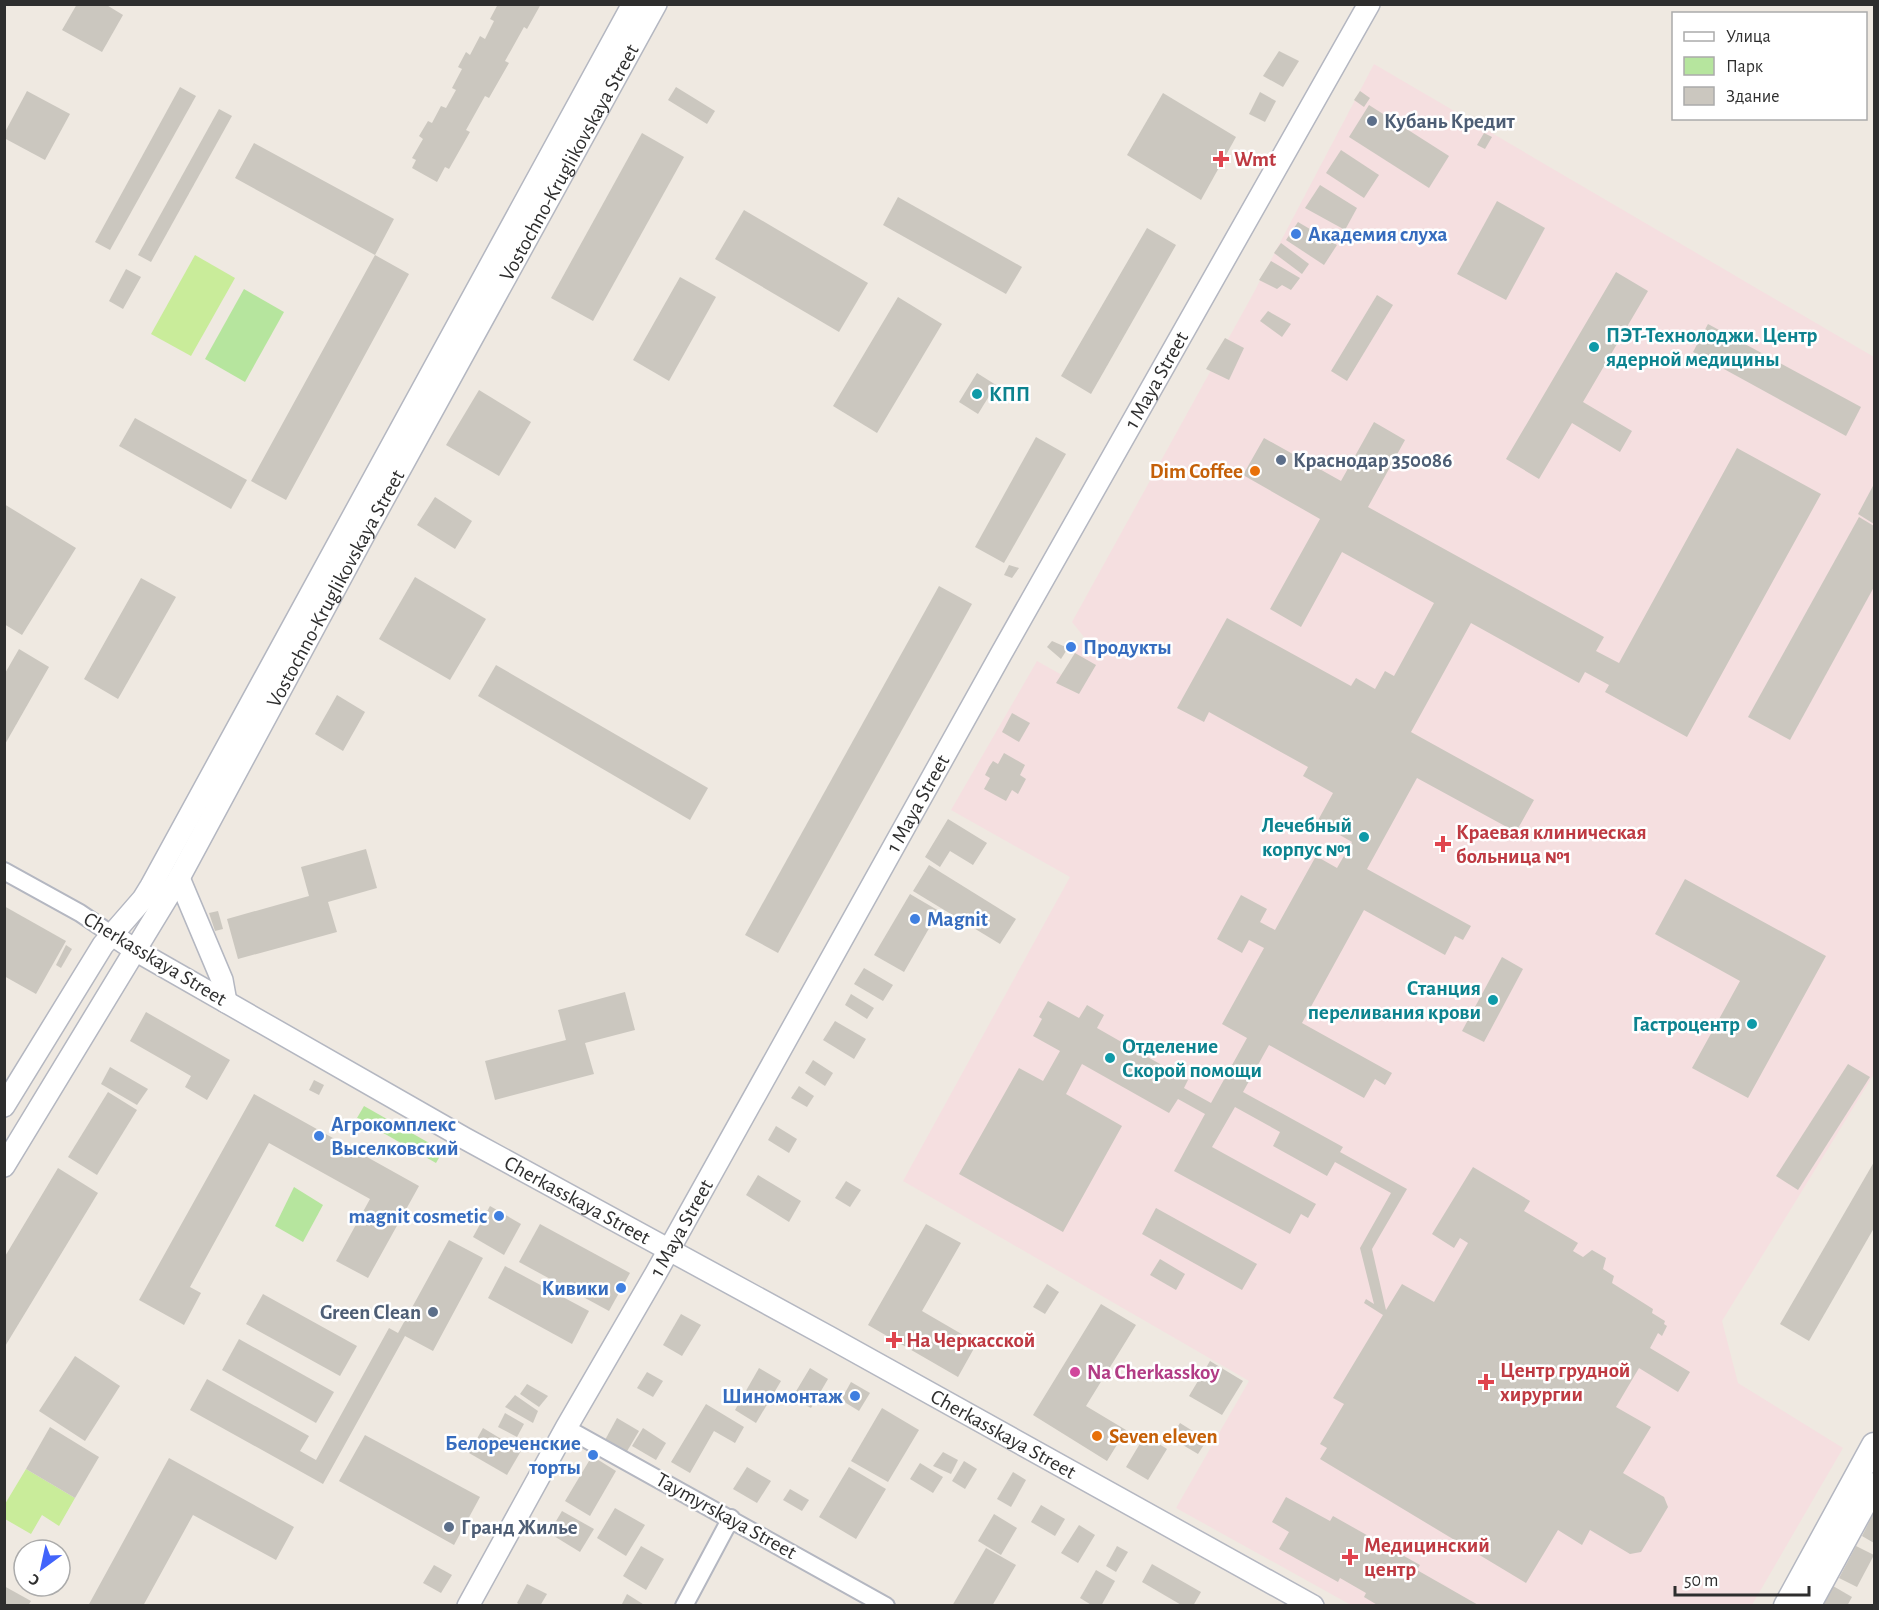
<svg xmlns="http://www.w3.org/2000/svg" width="1879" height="1610" font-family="'Alegreya Sans',sans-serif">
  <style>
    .medical { fill: #f5dfe0 }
    .green { fill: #b6e59e }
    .pitch { fill: #c9ec9a }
    .building { fill: #cbc7bf }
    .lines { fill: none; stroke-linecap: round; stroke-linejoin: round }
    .minor-casing { stroke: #b4b7c1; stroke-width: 20 }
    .tertiary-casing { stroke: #b4b7c1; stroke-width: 24 }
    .secondary-casing { stroke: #b4b7c1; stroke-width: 27 }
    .minor { stroke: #fff; stroke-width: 16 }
    .tertiary { stroke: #fff; stroke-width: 21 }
    .secondary { stroke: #fff; stroke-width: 24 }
    .service-dot { fill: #5c6f8a; stroke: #fff; stroke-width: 2 }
    .health-dot { fill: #e0444e; stroke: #fff; stroke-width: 2 }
    .shop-dot { fill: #3f7fe0; stroke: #fff; stroke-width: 2 }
    .culture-dot { fill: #0f9aa8; stroke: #fff; stroke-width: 2 }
    .food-dot { fill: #e8710a; stroke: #fff; stroke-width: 2 }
    .hotel-dot { fill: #d1479c; stroke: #fff; stroke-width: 2 }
    .labels { text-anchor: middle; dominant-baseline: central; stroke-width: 5; stroke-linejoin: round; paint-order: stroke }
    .service-label { font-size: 21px; font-weight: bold; fill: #4e5e75; stroke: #fff; text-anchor: start }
    .health-label { font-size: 21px; font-weight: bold; fill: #be3a42; stroke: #fff; text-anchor: start }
    .street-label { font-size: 21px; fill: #2e2e2e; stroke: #fff }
    .shop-label { font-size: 21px; font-weight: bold; fill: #366cbe; stroke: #fff; text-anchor: start }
    .culture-label { font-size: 21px; font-weight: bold; fill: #0d838f; stroke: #fff; text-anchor: start }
    .food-label { font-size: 21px; font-weight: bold; fill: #c56008; stroke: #fff; text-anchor: end }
    .hotel-label { font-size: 21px; font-weight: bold; fill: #b23c85; stroke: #fff; text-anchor: start }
  </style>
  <rect width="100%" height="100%" fill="#efe9e1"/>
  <path class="medical" d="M1374,64L1874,357V1074L1722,1321L1738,1383L1843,1448L1752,1605H1351L1176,1508L1249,1381L903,1181L1070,877L951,810L1037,661L1062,675L1084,637L1072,622L1253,294Z"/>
  <g class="green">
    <path d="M244,289L284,312L245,382L205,359Z"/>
    <path d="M364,1106L438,1148L440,1156L436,1163L357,1118Z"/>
    <path d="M294,1187L323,1205L303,1242L275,1226Z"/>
  </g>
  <g class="pitch">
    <path d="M195,255L235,278L191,356L151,334Z"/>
    <path d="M26,1469L75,1498L59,1526L42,1515L31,1534L5,1519V1504Z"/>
  </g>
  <g class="building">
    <path d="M77,4H105L123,15L102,52L62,30Z"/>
    <path d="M498,4H541L527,29L524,27L505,61L509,63L489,98L485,96L466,130L470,132L449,169L445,167L437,182L412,168L416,160L412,158L423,139L419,136L428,121L432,123L441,106L446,108L456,90L452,88L462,69L458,67L466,52L470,55L480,36L485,39L494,21L490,19Z"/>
    <path d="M1279,51L1299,61L1283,87L1263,76Z"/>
    <path d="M180,87L196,96L110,250L95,242Z"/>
    <path d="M676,87L715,111L707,124L668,100Z"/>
    <path d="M27,91L70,114L45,160L4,138V134Z"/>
    <path d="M1360,91L1370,98L1364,107L1354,100Z"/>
    <path d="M1260,92L1276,101L1265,122L1249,114Z"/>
    <path d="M1163,93L1236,137L1201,200L1127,155Z"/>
    <path d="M1369,105L1449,156L1429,188L1349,137Z"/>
    <path d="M219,109L232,116L151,262L138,255Z"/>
    <path d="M642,133L684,157L593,321L551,298Z"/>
    <path d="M1484,133L1492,137L1485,149L1477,145Z"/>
    <path d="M254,143L394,219L375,255L409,274L286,500L251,481L375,255L235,178Z"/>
    <path d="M1341,150L1379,175L1364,198L1326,173Z"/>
    <path d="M1320,185L1357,208L1345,230L1305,208Z"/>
    <path d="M898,197L1022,267L1006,294L883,225Z"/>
    <path d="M1497,201L1545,228L1506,300L1457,274Z"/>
    <path d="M744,210L868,283L839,332L715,259Z"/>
    <path d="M1298,222L1337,245L1324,265L1286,240Z"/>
    <path d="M1147,228L1176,245L1091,394L1061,376Z"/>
    <path d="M1281,243L1309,264L1302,274L1274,253Z"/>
    <path d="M1271,261L1300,278L1291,290L1282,285L1277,289L1259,280Z"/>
    <path d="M126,269L141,277L123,309L109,301Z"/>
    <path d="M1616,272L1648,291L1583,402L1632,431L1620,452L1572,423L1539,479L1506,459Z"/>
    <path d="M680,277L716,297L669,381L633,360Z"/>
    <path d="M1377,295L1393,305L1347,381L1331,371Z"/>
    <path d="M898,297L942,324L877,433L833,406Z"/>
    <path d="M1268,311L1291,324L1282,337L1260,321Z"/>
    <path d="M1708,324L1861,407L1846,436L1693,352Z"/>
    <path d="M1225,338L1244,348L1229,380L1206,369Z"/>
    <path d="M977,373L996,385L978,414L959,402Z"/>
    <path d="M479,390L531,422L499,476L446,445Z"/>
    <path d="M135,418L247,480L231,509L119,446Z"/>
    <path d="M1374,422L1405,440L1368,507L1604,637L1596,651L1619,663L1737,448L1821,494L1687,737L1605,692L1609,685L1585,672L1579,683L1471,623L1411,732L1534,800L1516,832L1417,778L1367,869L1471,926L1463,940L1455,936L1445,955L1364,910L1302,1023L1392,1073L1385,1085L1375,1079L1364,1098L1269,1045L1243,1092L1343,1147L1340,1152L1407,1189L1372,1249L1386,1310L1402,1284L1434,1302L1468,1243L1460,1238L1454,1248L1432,1234L1473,1167L1530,1201L1524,1211L1578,1243L1573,1251L1583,1257L1592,1250L1606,1258L1603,1269L1614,1276L1612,1283L1653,1309L1652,1313L1665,1321L1664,1324L1667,1326L1662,1336L1658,1333L1650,1348L1690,1372L1678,1392L1639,1368L1616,1407L1651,1427L1623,1473L1664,1497L1668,1507L1641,1552L1630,1554L1590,1530L1582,1545L1558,1530L1526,1583L1320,1459L1327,1448L1320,1444L1344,1404L1333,1398L1383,1315L1364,1303L1366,1299L1374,1304L1360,1248L1391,1193L1335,1162L1327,1176L1273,1146L1280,1132L1235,1107L1212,1147L1316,1204L1308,1218L1301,1214L1290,1234L1174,1171L1205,1114L1178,1099L1169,1113L1082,1064L1066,1094L1122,1126L1063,1232L959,1174L1019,1068L1043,1081L1060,1051L1033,1036L1042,1019L1039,1017L1048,1001L1079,1018L1087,1005L1104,1015L1097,1028L1188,1080L1184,1088L1211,1103L1247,1038L1222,1024L1264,948L1249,940L1242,953L1217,939L1241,895L1267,909L1260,922L1275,930L1316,856L1337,868L1352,842L1317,822L1333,793L1303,776L1308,767L1209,712L1204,722L1177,708L1227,618L1351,686L1356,678L1375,689L1385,671L1394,676L1434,603L1342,552L1301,627L1270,609L1320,519L1243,475L1264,438L1341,481Z"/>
    <path d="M1036,437L1066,454L1004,563L975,547Z"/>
    <path d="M1874,484V524L1858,514Z"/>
    <path d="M435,497L472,521L455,549L417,525Z"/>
    <path d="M4,504L76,548L22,635L4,624Z"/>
    <path d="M1859,517L1874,526V587L1790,740L1748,717Z"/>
    <path d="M1009,565L1019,568L1012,578L1004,575Z"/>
    <path d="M415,577L486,619L450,680L379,639Z"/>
    <path d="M141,578L176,597L118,699L84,679Z"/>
    <path d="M939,586L972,604L778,953L745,935Z"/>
    <path d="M1052,641L1068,648L1061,659L1047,647Z"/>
    <path d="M19,649L49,667L4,746V675Z"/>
    <path d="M1075,653L1096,665L1079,694L1056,683Z"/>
    <path d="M496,665L708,788L690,820L478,696Z"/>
    <path d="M337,695L365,712L343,751L315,734Z"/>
    <path d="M1012,713L1030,723L1019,742L1002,732Z"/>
    <path d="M1004,753L1025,765L1020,775L1026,779L1018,794L1012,790L1006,801L984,789L990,778L985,775L989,767L993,761L998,764Z"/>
    <path d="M948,819L987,843L973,865L950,851L940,867L925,857Z"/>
    <path d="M366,849L377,888L328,902L337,932L238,959L227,919L309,896L301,867Z"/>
    <path d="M929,865L1016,919L1000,944L913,891Z"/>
    <path d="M1685,879L1826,956L1748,1098L1692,1068L1740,981L1655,934Z"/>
    <path d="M910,894L939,911L904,972L874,955Z"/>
    <path d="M4,906L66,941L36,994L4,976Z"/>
    <path d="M218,911L223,929L215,931L209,913Z"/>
    <path d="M66,945L72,949L61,968L56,965Z"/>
    <path d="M1502,957L1523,969L1484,1042L1462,1031Z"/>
    <path d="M864,968L893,985L883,1001L854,984Z"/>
    <path d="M625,992L635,1030L585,1043L594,1074L495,1100L485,1061L566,1040L558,1010Z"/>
    <path d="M851,994L874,1008L867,1019L845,1005Z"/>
    <path d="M146,1012L230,1060L207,1100L185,1087L191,1076L130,1041Z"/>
    <path d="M835,1021L866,1039L854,1059L823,1040Z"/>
    <path d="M813,1060L833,1073L825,1086L805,1073Z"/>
    <path d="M1848,1064L1870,1077L1798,1190L1776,1176Z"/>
    <path d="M110,1067L148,1089L137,1105L101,1084Z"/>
    <path d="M314,1080L324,1085L319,1095L309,1090Z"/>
    <path d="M799,1086L814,1096L807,1107L791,1098Z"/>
    <path d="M108,1092L137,1110L97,1175L68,1157Z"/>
    <path d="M254,1094L419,1186L368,1278L336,1261L370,1199L269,1143L190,1287L201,1293L184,1325L139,1300Z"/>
    <path d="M776,1126L797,1139L789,1153L768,1140Z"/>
    <path d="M1874,1162V1228L1809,1341L1780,1324Z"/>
    <path d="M58,1168L98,1193L4,1348V1258Z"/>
    <path d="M758,1175L801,1201L789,1222L746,1195Z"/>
    <path d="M846,1181L861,1190L850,1207L835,1198Z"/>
    <path d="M490,1206L521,1224L504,1255L473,1237Z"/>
    <path d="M1156,1208L1257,1264L1242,1290L1142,1234Z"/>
    <path d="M540,1224L630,1273L609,1311L519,1262Z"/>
    <path d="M926,1224L961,1243L922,1311L977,1343L958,1377L868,1325Z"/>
    <path d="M449,1240L483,1258L433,1351L405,1336L323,1484L190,1410L207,1379L309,1436L300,1451L316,1460L389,1328L398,1333Z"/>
    <path d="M1160,1259L1185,1274L1176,1290L1150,1275Z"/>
    <path d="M505,1266L589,1311L572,1344L488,1298Z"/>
    <path d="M1047,1284L1059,1292L1045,1314L1033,1307Z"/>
    <path d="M263,1294L357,1346L340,1376L246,1324Z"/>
    <path d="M1101,1304L1136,1325L1086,1406L1126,1430L1107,1461L1033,1415Z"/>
    <path d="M681,1314L701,1325L682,1356L663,1345Z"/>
    <path d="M239,1339L334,1392L316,1423L222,1370Z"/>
    <path d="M75,1356L120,1386L85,1441L39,1411Z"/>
    <path d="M1210,1361L1243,1381L1222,1415L1189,1396Z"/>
    <path d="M759,1368L781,1381L756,1423L735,1410Z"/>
    <path d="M810,1368L828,1379L811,1408L792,1398Z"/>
    <path d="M647,1372L663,1381L653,1397L637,1388Z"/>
    <path d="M851,1382L870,1393L859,1411L841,1400Z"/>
    <path d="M527,1384L548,1396L539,1407L520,1394Z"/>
    <path d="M515,1395L538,1411L533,1423L505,1407Z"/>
    <path d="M706,1404L744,1427L735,1443L714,1431L690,1473L671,1462Z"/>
    <path d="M882,1408L919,1430L888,1482L851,1461Z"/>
    <path d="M505,1413L524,1424L517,1437L498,1427Z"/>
    <path d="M617,1418L639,1431L626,1453L605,1440Z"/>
    <path d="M1180,1423L1207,1440L1198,1454L1171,1438Z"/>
    <path d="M50,1427L99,1457L75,1498L26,1469Z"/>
    <path d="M483,1428L521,1451L507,1475L469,1453Z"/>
    <path d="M643,1428L666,1443L656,1460L632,1446Z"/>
    <path d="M365,1435L480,1497L454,1545L339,1481Z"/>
    <path d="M1145,1435L1167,1449L1148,1480L1126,1467Z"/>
    <path d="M943,1452L958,1460L951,1474L933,1466Z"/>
    <path d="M592,1456L616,1471L590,1516L565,1501Z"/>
    <path d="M169,1458L294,1527L276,1560L193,1515L143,1606H88Z"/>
    <path d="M964,1461L977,1469L965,1489L952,1481Z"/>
    <path d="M920,1463L943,1477L933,1493L910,1479Z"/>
    <path d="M747,1467L771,1481L757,1503L733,1489Z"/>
    <path d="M849,1467L886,1489L856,1539L819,1517Z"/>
    <path d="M1013,1472L1026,1480L1011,1507L997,1499Z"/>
    <path d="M790,1489L809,1500L802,1511L783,1500Z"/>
    <path d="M1286,1497L1330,1521L1333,1516L1420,1565L1417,1570L1480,1606H1379L1364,1597L1366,1593L1340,1578L1338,1582L1279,1549L1289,1532L1272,1522Z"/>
    <path d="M1041,1505L1065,1519L1055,1536L1031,1522Z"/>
    <path d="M615,1508L645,1525L626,1556L597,1538Z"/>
    <path d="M562,1511L594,1529L580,1552L549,1533Z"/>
    <path d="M1874,1512V1543L1862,1536Z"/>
    <path d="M994,1514L1017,1528L1001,1555L978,1541Z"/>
    <path d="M1079,1525L1095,1535L1078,1563L1061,1553Z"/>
    <path d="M641,1546L664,1559L646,1590L623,1576Z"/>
    <path d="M1117,1546L1128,1552L1116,1572L1106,1566Z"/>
    <path d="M1856,1546L1874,1555L1857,1587L1839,1578Z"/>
    <path d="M986,1548L1016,1565L992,1606H952Z"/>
    <path d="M1152,1564L1201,1592L1193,1606H1183L1142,1582Z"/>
    <path d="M434,1565L452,1575L441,1593L423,1583Z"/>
    <path d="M1096,1570L1115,1581L1101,1606H1093L1080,1598Z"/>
    <path d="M527,1584L547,1594L540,1606H522L517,1603Z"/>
    <path d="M4,1586L31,1601L28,1606H4Z"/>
    <path d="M1833,1586L1852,1597L1847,1606H1823Z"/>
    <path d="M627,1594L646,1606H621Z"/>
  </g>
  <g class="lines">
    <defs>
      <g id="minor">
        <path d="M4,871L80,913L111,934"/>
        <path d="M566,1428L886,1606"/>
        <path d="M684,1606L731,1518"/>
      </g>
      <g id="tertiary">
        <path d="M179,878L222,980L226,1002"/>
        <path id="s1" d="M111,934L135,950L464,1138L829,1337L1313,1606"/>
        <path d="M4,1106L103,945L143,899L151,886L633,4"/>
        <path id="s2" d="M4,1166L179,878L366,531L656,4"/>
        <path id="s3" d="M468,1606L566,1428L656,1273L1001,654L1369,4"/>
      </g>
      <g id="secondary">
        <path d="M1786,1606L1874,1445"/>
        <path d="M1808,1606L1874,1485"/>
      </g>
    </defs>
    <use href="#minor" class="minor-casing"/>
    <use href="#tertiary" class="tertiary-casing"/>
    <use href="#secondary" class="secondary-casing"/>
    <use href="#minor" class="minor"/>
    <use href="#tertiary" class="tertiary"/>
    <use href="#secondary" class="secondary"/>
  </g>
  <g class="service-dot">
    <circle cx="1372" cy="121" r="6"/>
    <circle cx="1281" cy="460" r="6"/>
    <circle cx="433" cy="1312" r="6"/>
    <circle cx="449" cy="1527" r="6"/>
  </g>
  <g class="health-dot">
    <path d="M1218 150h6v6h6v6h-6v6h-6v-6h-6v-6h6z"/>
    <path d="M1440 835h6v6h6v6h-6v6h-6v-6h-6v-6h6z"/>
    <path d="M891 1331h6v6h6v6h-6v6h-6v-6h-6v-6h6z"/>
    <path d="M1483 1373h6v6h6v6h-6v6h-6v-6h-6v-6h6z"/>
    <path d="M1347 1548h6v6h6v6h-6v6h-6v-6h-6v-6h6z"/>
  </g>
  <g class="shop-dot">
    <circle cx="1296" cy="234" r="6"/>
    <circle cx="1071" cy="647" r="6"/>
    <circle cx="915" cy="919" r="6"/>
    <circle cx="319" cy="1136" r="6"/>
    <circle cx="499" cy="1216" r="6"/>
    <circle cx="621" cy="1288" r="6"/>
    <circle cx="855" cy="1396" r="6"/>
    <circle cx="593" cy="1455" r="6"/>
  </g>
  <g class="culture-dot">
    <circle cx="1594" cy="347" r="6"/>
    <circle cx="977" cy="394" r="6"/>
    <circle cx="1364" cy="837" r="6"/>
    <circle cx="1493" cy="1000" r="6"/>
    <circle cx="1752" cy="1024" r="6"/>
    <circle cx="1110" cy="1058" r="6"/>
  </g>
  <g class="food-dot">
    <circle cx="1255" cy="471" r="6"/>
    <circle cx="1097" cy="1436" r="6"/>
  </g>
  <circle class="hotel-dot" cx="1075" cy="1372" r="6"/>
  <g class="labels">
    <g class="service-label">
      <text x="1384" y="121">Кубань Кредит</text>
      <text x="1293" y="460">Краснодар 350086</text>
      <text x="421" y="1312" text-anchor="end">Green Clean</text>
      <text x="461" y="1527">Гранд Жилье</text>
    </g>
    <g class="health-label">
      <text x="1234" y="159">Wmt</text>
      <text x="1456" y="832">Краевая клиническая<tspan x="1456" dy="24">больница №1</tspan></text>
      <text x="906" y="1340">На Черкасской</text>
      <text x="1500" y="1370">Центр грудной<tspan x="1500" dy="24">хирургии</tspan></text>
      <text x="1364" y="1545">Медицинский<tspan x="1364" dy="24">центр</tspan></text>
    </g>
    <g class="street-label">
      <text stroke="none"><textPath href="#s2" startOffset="1152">Vostochno-Kruglikovskaya Street</textPath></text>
      <text stroke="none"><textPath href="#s3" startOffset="1406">1 Maya Street</textPath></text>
      <text stroke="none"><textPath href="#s2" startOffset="666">Vostochno-Kruglikovskaya Street</textPath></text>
      <text stroke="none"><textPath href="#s3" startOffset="920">1 Maya Street</textPath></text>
      <text transform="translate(155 959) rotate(31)">Cherkasskaya Street</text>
      <text stroke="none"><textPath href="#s1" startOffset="537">Cherkasskaya Street</textPath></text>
      <text stroke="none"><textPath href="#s3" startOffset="434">1 Maya Street</textPath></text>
      <text stroke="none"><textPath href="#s1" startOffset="1023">Cherkasskaya Street</textPath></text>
      <text transform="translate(726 1516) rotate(29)">Taymyrskaya Street</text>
    </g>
    <g class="shop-label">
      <text x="1308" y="234">Академия слуха</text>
      <text x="1083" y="647">Продукты</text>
      <text x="927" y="919">Magnit</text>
      <text x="331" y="1124">Агрокомплекс<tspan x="331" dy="24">Выселковский</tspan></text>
      <text x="487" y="1216" text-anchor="end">magnit cosmetic</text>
      <text x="609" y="1288" text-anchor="end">Кивики</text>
      <text x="843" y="1396" text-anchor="end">Шиномонтаж</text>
      <text x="581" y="1443" text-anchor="end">Белореченские<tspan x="581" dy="24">торты</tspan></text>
    </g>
    <g class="culture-label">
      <text x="1606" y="335">ПЭТ-Технолоджи. Центр<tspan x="1606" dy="24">ядерной медицины</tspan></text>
      <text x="989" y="394">КПП</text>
      <text x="1352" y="825" text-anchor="end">Лечебный<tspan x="1352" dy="24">корпус №1</tspan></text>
      <text x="1481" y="988" text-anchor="end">Станция<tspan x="1481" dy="24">переливания крови</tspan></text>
      <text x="1740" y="1024" text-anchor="end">Гастроцентр</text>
      <text x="1122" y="1046">Отделение<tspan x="1122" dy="24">Скорой помощи</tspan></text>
    </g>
    <g class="food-label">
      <text x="1243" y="471">Dim Coffee</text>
      <text x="1109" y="1436" text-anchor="start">Seven eleven</text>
    </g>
    <g class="hotel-label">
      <text x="1087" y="1372">Na Cherkasskoy</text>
    </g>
  </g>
  <rect width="1879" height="1610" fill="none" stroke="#2e2e2e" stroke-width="12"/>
  <rect x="1672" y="12" width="195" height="108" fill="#ffffff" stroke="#ababab" stroke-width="1.5"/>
  <rect x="1684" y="32" width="30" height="9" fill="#ffffff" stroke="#ababab" stroke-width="1.5"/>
  <text x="1726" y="42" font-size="18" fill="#2e2e2e">Улица</text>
  <rect x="1684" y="57" width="30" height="18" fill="#b6e59e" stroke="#ababab" stroke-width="1.5"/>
  <text x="1726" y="72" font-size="18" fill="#2e2e2e">Парк</text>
  <rect x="1684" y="87" width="30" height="18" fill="#cbc7bf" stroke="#ababab" stroke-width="1.5"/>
  <text x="1726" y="102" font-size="18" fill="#2e2e2e">Здание</text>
  <g transform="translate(42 1568) rotate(213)"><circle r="28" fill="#ffffff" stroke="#ababab" stroke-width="1.5"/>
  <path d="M0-4.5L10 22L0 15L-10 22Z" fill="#4264fb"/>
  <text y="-9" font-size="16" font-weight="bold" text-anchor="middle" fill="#2e2e2e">С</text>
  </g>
  <path d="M1675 1586v9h134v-9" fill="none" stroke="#2e2e2e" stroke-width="3"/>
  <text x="1684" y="1586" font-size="18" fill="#2e2e2e" stroke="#ffffff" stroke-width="4.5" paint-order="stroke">50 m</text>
</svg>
